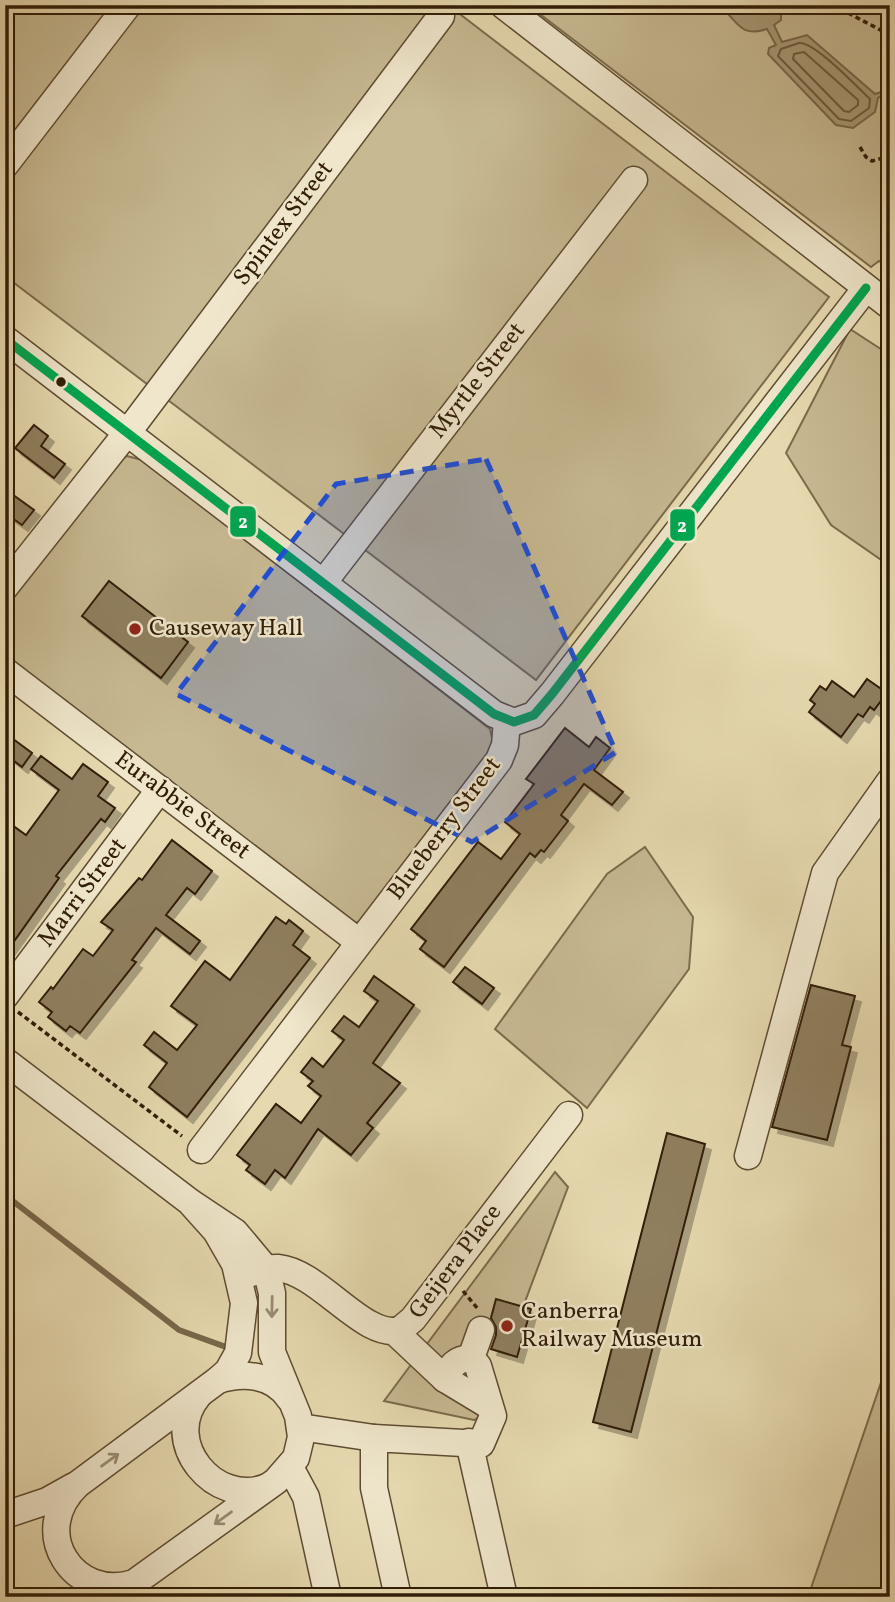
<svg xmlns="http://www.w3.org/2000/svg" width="895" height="1602" font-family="Vollkorn,serif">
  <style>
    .green { fill: #c7b992; stroke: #7c6b4c; stroke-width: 2 }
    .water { fill: #a89976; stroke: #78674a; stroke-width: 2 }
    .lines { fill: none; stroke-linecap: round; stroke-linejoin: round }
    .shore { stroke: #6c5b3e; stroke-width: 2 }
    .stream { stroke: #78674a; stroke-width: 6 }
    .building { fill: #8f7f5e; stroke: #311d07; stroke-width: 2; filter: url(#shadow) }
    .minor-casing { stroke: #5e4c31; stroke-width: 29 }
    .path { stroke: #311d07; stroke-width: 3.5; stroke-dasharray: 5 3.5; stroke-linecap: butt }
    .minor { stroke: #efe6cb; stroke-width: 26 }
    .bus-1-casing { stroke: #efe6cb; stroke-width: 14 }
    .bus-1 { stroke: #00a651; stroke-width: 9 }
    .oneway { stroke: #9a8c73 }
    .marked { fill: #1d4ed8; fill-opacity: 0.2; stroke: #1d4ed8; stroke-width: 5; stroke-dasharray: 14 9; stroke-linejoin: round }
    .bus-dot { fill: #311d07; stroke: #efe6cb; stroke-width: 2.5 }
    .poi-dot { fill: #8f2418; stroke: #efe6cb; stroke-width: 2.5 }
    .labels { text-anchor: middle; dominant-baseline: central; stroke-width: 5; stroke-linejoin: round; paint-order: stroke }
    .street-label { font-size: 24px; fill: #311d07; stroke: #efe6cb }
    .poi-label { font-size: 24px; fill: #311d07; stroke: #efe6cb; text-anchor: start }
    .line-badge { stroke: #efe6cb; stroke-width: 2.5 }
    .badge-label { font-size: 19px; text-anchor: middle; font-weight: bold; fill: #fff }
  </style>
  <defs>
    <filter id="shadow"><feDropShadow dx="6" dy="6" stdDeviation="0" flood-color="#0004"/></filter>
  </defs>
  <rect width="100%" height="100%" fill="#e6d9af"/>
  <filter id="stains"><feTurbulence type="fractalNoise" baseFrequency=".00286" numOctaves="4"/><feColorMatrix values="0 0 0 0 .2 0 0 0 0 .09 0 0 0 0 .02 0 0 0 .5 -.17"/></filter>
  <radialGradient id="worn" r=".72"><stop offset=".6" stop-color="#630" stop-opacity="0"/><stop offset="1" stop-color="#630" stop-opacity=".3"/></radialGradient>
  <g class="green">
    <path d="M12,5H117L5,150V14Z"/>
    <path d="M139,5H448L829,297L536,680L5,276V185Z"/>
    <path d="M528,5H890V269L879,261L871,267Z"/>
    <path d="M850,329L890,355V566L831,525L786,453Z"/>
    <path d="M127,456L142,460L490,729L494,746L359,922L352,923L5,659V606L114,464Z"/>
    <path d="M645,847L693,917L689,969L587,1108L495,1029L607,874Z"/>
    <path d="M555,1172L568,1187L523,1307L496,1300L487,1331L450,1358H441L424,1348Z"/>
    <path d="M890,1356V1597H808Z"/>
    <path d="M413,1362L483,1408L479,1418L474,1420L384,1401Z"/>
  </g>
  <path class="water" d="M719,5H773L781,12V20L774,25L782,42L807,35L875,94L881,92L883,95L878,98L875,112L853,128L836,125L768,54L769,48L776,45L767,29C739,38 738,21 719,5Z"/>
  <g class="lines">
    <g class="shore">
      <path d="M799,43C814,41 857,87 870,99L869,108L851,121L839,119L778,56L781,49Z"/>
      <path d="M804,52L858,100V105L849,112L844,111L793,59L794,54Z"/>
    </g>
    <path class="stream" d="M5,1195L179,1330L226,1347"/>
  </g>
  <g class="building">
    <path d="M34,425L48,436L41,446L65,464L54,478L15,448Z"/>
    <path d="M5,489L34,510L22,525L5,513Z"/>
    <path d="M109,581L188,642L161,678L82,616Z"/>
    <path d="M867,679L887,693L874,710L870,707L863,717L858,714L841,737L809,712L815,704L810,700L820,686L826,690L832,681L854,697Z"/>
    <path d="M565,728L589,747L596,737L610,748L594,770L623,792L612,805L584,784L561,815L568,821L544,852L541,850L535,857L530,853L444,967L420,949L426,941L411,929L478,842L501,859L520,834L505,822L534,784L526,779Z"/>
    <path d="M5,733L32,753L22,767L5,754Z"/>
    <path d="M41,756L72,779L83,764L108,782L98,796L115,808L105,822L101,819L56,876L59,878L5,954V820L26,835L59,790L31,769Z"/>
    <path d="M172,840L212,871L195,894L187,888L166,915L200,941L190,954L156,928L132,960L136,962L80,1033L70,1026L66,1031L48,1017L52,1012L39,1002L51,987L53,989L83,949L93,956L113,930L101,922L139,878L142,880Z"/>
    <path d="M276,917L286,924L289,920L303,931L293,945L310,958L187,1117L149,1087L167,1063L144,1045L154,1032L177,1050L197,1025L171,1006L205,961L230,980Z"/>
    <path d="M465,967L494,988L482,1004L453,982Z"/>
    <path d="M374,976L414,1005L373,1063L400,1083L367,1123L373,1128L351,1155L318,1129L285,1178L275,1170L265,1184L246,1170L250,1165L237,1155L276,1104L301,1123L321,1096L308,1086L313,1081L301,1072L312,1058L323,1067L344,1040L332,1031L344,1016L359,1027L378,1001L364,991Z"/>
    <path d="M811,985L855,996L842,1045L851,1047L827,1140L772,1127Z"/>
    <path d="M667,1133L705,1144L631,1432L593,1422Z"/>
    <path d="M496,1299L531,1309L517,1357L491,1349L496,1335V1327L491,1318Z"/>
  </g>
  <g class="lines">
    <defs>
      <g id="minor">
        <path d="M503,5L890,306"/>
        <path d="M5,165L128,5"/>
        <path d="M5,339L494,714L514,722L534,715L552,694L866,288"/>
        <path d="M323,583L634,180"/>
        <path d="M5,587L137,420L441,16"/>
        <path d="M5,671L359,942"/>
        <path d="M5,996L160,789"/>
        <path d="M5,1061L190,1202L235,1232L266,1269L272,1293V1352L298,1416L301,1437L296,1458L276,1481L134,1583C74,1602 27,1532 78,1484L218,1380L228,1371L238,1353L244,1303L235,1264L216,1231L190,1202"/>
        <path d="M201,1150L499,760L505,745L507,721"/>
        <path d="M748,1156L825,873L890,781"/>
        <path d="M251,1273C260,1271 269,1267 278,1268C320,1272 364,1340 400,1330L413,1319L569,1115"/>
        <path d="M394,1331L445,1379"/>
        <path d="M471,1358C456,1359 451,1365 445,1379L488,1405"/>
        <path d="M218,1380C243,1372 273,1374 289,1398"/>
        <path d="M198,1396C160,1442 215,1508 267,1487"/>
        <path d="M300,1427L374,1438"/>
        <path d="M469,1442L504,1597"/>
        <path d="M290,1467L306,1497L328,1597"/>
        <path d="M5,1515L47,1501L74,1486"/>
        <path d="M398,1597L374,1488V1438L481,1444L493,1416L478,1366L471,1358L481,1330"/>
      </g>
    </defs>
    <use href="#minor" class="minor-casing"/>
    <g class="path">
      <path d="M833,5L890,35"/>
      <path d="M860,147L866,157L872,161L890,156"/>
      <path d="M18,1012L182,1136"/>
      <path d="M463,1291L478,1309"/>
    </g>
    <use href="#minor" class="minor"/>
    <defs>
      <path id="bus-1" d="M5,339L494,714L514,722L534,715L552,694L866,288"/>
    </defs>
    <use href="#bus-1" class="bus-1-casing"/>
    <use href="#bus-1" class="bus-1"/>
  </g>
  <defs><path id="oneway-shaft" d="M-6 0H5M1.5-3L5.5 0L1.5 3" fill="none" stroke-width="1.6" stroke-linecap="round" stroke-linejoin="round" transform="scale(1.75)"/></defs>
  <g class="oneway">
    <use href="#oneway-shaft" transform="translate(272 1307) rotate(91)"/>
    <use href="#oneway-shaft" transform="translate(110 1460) rotate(-36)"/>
    <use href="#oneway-shaft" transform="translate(223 1518) rotate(144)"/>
  </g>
  <path class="marked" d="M486,459L616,752L472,842L176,694L336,484Z"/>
  <circle class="bus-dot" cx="61" cy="382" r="6"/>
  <g class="poi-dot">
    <circle cx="135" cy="629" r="7"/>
    <circle cx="507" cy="1326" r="7"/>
  </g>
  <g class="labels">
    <g class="street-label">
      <text transform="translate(284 224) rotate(-53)">Spintex Street</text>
      <text transform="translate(478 381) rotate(-52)">Myrtle Street</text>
      <text transform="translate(182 806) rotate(37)">Eurabbie Street</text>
      <text transform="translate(445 829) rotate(-53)">Blueberry Street</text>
      <text transform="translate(83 893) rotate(-53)">Marri Street</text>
      <text transform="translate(456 1262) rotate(-53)">Geijera Place</text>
    </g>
    <g class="poi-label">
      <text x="149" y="629">Causeway Hall</text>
      <text x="521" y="1312">Canberra<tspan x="521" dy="28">Railway Museum</tspan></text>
    </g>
  </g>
  <g class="line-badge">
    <rect x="229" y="505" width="28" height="33" rx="7" fill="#00a651"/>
    <rect x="669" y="508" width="27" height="34" rx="7" fill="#00a651"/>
  </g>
  <g class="badge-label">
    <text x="243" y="528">2</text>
    <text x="682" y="532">2</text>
  </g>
  <rect width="895" height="1602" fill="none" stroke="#e6d9af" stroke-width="28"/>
  <rect x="7" y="7" width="881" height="1588" fill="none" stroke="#311d07" stroke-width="3.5"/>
  <rect x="14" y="14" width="867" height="1574" fill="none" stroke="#311d07" stroke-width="2"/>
  <rect width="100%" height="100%" filter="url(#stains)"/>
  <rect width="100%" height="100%" fill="url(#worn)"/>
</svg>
